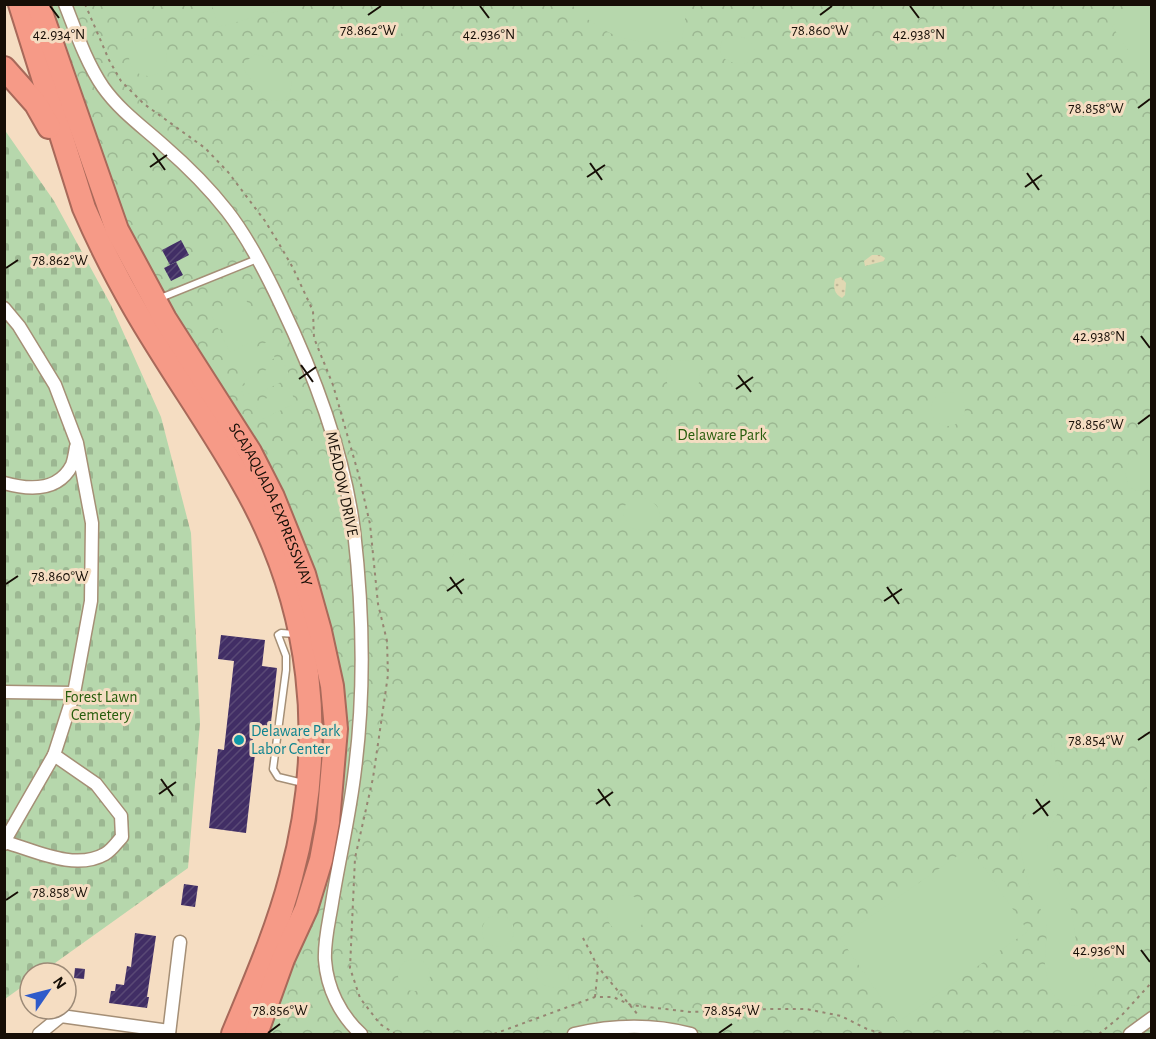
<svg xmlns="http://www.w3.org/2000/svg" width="1156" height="1039" font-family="'Alegreya Sans',sans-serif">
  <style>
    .forest { fill: url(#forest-crowns) }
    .sand { fill: url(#sand-dots) }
    .cemetery { fill: url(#cemetery-stones) }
    .garden { fill: #b6d7ac }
    .building { fill: url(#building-hatch) }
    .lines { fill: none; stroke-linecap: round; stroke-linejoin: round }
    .lane-casing { stroke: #a58f76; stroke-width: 9 }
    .street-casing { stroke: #a58f76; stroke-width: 15 }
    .highway-casing { stroke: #a8695a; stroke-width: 26 }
    .path { stroke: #968572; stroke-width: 2; stroke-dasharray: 3 4.5; stroke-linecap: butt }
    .lane { stroke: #fff; stroke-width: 6 }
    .street { stroke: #fff; stroke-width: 12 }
    .highway { stroke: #f69a87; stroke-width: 22 }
    .ticks { fill: none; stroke: #160e06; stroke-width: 2 }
    .culture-dot { fill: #0f9aa8; stroke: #f5ddc2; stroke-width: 2 }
    .labels { text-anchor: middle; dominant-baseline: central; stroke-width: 6; stroke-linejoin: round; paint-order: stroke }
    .park-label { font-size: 16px; fill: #275d0c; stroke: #f5ddc2 }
    .street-label { font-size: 16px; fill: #160e06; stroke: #f5ddc2 }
    .culture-label { font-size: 16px; fill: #0d838f; stroke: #f5ddc2; text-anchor: start }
    .ticks-label { font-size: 15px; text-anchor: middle; fill: #160e06; stroke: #f5ddc2; stroke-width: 6; stroke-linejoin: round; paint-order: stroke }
  </style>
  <defs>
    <pattern id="forest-crowns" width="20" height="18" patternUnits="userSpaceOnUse" patternTransform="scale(1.5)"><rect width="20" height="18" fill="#b6d7ac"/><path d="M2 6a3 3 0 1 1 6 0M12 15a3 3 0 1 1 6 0" fill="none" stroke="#9cb792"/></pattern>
    <pattern id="sand-dots" width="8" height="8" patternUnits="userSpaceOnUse" patternTransform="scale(1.5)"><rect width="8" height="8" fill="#e1d8b3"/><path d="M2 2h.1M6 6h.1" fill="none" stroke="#c0b898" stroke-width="1.8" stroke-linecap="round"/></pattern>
    <pattern id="cemetery-stones" width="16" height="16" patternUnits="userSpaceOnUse" patternTransform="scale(1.5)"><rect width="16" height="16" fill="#b6d7ac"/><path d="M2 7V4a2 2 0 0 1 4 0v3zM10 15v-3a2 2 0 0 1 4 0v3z" fill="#9cb792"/></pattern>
    <pattern id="building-hatch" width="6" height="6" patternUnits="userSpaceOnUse" patternTransform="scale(1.5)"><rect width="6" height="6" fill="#412e65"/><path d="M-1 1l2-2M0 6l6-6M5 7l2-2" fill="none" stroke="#594975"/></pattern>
  </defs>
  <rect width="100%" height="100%" fill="#f5ddc2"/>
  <path class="forest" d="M47,5H1151V1034H265L310,915L338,712L170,308L127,229Z"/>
  <g class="sand">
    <path d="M872,255H880L885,258L884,261L865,266L864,261Z"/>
    <path d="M841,277L846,283L845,295L842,298C834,294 833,287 835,279Z"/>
  </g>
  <path class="cemetery" d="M4,129L54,201L111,305L161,417L191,533L200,723L188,868L41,973H30V981L5,999Z"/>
  <g class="garden">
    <path d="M106,4H146V5L110,17Z"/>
    <circle cx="389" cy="22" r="17"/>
    <path d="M212,5H288L289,8L218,27Z"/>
    <path d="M572,5H687L682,40C637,47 604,38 572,5Z"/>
    <path d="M1144,5H1151V85L1112,26Z"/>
    <path d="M731,36C743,35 754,40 755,54L747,63C732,66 714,58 722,41Z"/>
    <circle cx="148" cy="57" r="19"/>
    <path d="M255,54L266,57L291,80C293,91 289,97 279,101C262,100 264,96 256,84C250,75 243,76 244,63Z"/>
    <path d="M245,298L253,313L219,330L211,315Z"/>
    <path d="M256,320L264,336L230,352L222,337Z"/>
    <path d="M267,342L275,358L241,375L233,359Z"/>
    <circle cx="683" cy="377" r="17"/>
    <path d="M278,364L280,368L285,365L289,374L284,377L285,380L252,397L250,393L244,396L240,387L245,385L244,381Z"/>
    <path d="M289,387L296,403L263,419L255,404Z"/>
    <circle cx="948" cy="409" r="17"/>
    <path d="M1143,453L1151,458V484C1144,493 1136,493 1128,485L1125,473L1131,458Z"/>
    <path d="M636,497C661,499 670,520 644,531L631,528L624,516C622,507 627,500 636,497Z"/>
    <path d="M458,552L468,556L471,566L461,587L453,591L444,584C442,573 449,557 458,552Z"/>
    <path d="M1051,742H1055C1055,751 1054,761 1057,769C1059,776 1064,783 1064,791C1065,809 1048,823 1047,842C1047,866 1062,884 1070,906C1076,924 1073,945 1083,963C1085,967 1089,970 1091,974C1112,1005 1057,1021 1049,984C1047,976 1044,966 1045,958C1045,944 1049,931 1045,917C1043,911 1038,907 1035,901C1028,886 1016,842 1021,826C1027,807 1049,785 1051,765C1052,758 1051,750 1051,742Z"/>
    <path d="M1151,766V794C1144,785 1141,774 1151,766Z"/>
    <path d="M970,847L1028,931L898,1022L840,938Z"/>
    <circle cx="626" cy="914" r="19"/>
    <circle cx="498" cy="931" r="16"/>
    <circle cx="414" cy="975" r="16"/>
    <path d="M547,965C559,969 574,966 567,985C555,992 527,984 540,966Z"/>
  </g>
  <g class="building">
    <path d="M181,240L189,255L170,265L162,250Z"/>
    <path d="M176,262L183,275L171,281L164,268Z"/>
    <path d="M221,635L265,640L262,666L277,668L270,731L254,729L251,754H255L246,833L209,828L218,749L224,750L234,661L218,659Z"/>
    <path d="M184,884L198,886L195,907L181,905Z"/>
    <path d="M135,933L156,936L147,997H149L147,1008L109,1003L111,991H115L116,984L124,985L127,966L131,967Z"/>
    <path d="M75,968L85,969L84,979L74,978Z"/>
  </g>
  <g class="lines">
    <defs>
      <g id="lane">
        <path d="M158,299L257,259"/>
        <path d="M295,634L281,633L278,635L286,656V670L273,769L278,777L303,783"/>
      </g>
      <g id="street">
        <path d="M65,4C76,32 86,62 103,87C120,111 143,127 164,146C187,166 209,188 227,211C249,239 266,273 281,305C315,376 344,452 354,531C363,609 365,690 355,769C350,814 339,859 332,903C329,922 324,941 325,960C327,988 340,1015 361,1034"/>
        <path d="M4,308L19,326L55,385L77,443L92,523L91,601L74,693L54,755L4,842"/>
        <path d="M4,483C29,490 58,492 72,465C74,460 75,453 76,447"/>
        <path d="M4,692L74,693"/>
        <path d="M4,844L5,842C36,851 75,871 105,854C112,850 117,842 122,837L121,816L96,784L54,755"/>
        <path d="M39,1034L61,1016L169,1031"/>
        <path d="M169,1034L180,942"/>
        <path d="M574,1034C612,1025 653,1024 691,1034"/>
        <path d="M1130,1034L1152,1018"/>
      </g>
      <g id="highway">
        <path d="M20,4L84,208C99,243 116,276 135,309C169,368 209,423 243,483C313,605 328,741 291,877C277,931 254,983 233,1034"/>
        <path id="s1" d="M38,4L117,230L165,319L250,452L273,497L304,574L320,631L332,686L336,729L328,822L321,860L306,909L283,959L256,1034"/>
        <path d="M4,68L36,104L49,127"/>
      </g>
    </defs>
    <use href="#lane" class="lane-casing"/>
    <use href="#street" class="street-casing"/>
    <use href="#highway" class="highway-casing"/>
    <g class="path">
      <path d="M85,4L109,60L121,81L144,104L205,148L228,172L265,221L281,247L293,268L313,311L314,338L333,385L359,476L370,524L378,604L387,641L388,675L373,778L355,858L350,968L360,998L380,1024L395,1034"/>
      <path d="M583,938L598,967L639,1016"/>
      <path d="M595,997L598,968"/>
      <path d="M494,1034L595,997H613L631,1005L691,1012L771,1009H806L841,1016L867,1029L883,1034"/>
      <path d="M1099,1034L1122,1015L1152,982"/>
    </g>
    <use href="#lane" class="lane"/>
    <use href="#street" class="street"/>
    <use href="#highway" class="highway"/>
  </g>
  <path class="ticks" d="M50,6L59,18M480,6L489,18M910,6L919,18M368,15L381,6M820,15L832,6M1138,108L1150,99M153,153L165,170M590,163L602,180M150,167L167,155M1027,173L1039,190M587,177L605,165M1025,187L1042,175M6,268L18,260M1141,336L1150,348M301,365L313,382M738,375L751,392M299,379L316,367M736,389L753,377M1138,424L1150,415M450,577L462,594M6,584L18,576M887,587L899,604M447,591L464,579M884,601L902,589M1138,740L1150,732M161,779L173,796M598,789L610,806M159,794L176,782M1036,799L1048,816M596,804L613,792M1033,814L1050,801M6,900L18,892M1141,950L1150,962M268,1033L280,1024M719,1033L732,1024"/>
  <circle class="culture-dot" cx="239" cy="740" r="6"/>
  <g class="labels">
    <g class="park-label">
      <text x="722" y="435">Delaware Park</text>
      <text x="101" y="697">Forest Lawn<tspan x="101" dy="18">Cemetery</tspan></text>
    </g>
    <g class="street-label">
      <text transform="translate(342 484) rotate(78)">MEADOW DRIVE</text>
      <text stroke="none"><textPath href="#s1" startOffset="555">SCAJAQUADA EXPRESSWAY</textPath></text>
    </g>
    <g class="culture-label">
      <text x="251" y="731">Delaware Park<tspan x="251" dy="18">Labor Center</tspan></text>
    </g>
  </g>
  <g class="ticks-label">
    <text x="368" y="35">78.862°W</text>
    <text x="820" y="35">78.860°W</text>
    <text x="59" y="39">42.934°N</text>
    <text x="489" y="39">42.936°N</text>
    <text x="919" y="39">42.938°N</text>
    <text x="1096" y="113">78.858°W</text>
    <text x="60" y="265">78.862°W</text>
    <text x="1099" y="341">42.938°N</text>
    <text x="1096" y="429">78.856°W</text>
    <text x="60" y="581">78.860°W</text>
    <text x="1096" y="745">78.854°W</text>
    <text x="60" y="897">78.858°W</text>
    <text x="1099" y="955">42.936°N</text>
    <text x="280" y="1015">78.856°W</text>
    <text x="732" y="1015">78.854°W</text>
  </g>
  <rect width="1156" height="1039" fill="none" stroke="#160e06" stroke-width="12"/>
  <g transform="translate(48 991) rotate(55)"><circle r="28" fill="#f5ddc2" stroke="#9c8a77" stroke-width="1.5"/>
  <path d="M0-4.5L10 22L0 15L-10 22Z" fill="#2f5bca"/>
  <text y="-9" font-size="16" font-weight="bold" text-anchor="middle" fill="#160e06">N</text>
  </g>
</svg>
